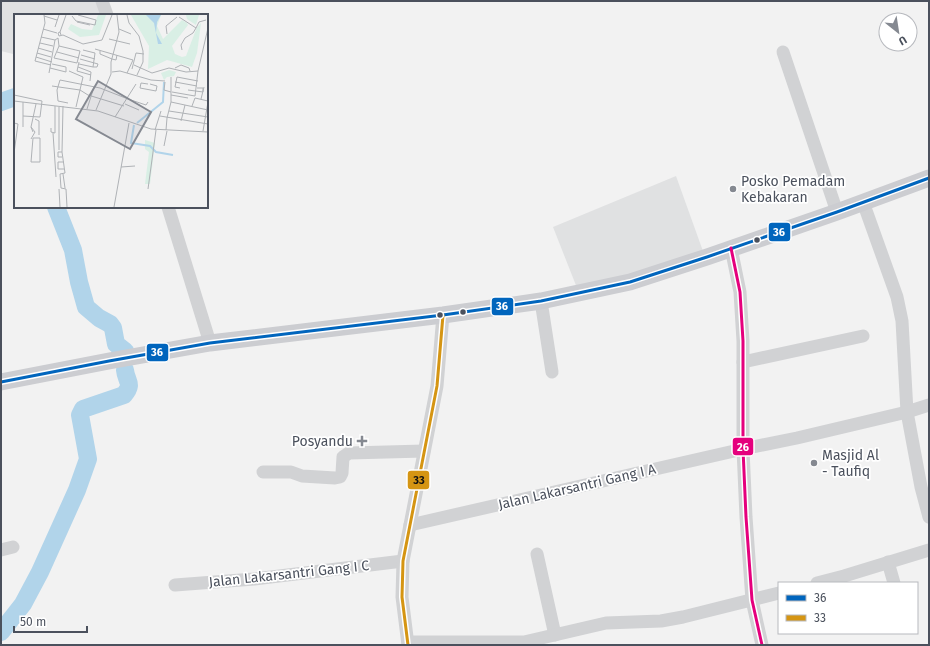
<svg xmlns="http://www.w3.org/2000/svg" width="930" height="646" font-family="'Fira Sans',sans-serif">
  <style>
    .education { fill: #e0e1e2 }
    .lines { fill: none; stroke-linecap: round; stroke-linejoin: round }
    .river { stroke: #b1d4ea; stroke-width: 18 }
    .minor { stroke: #d1d2d4; stroke-width: 13 }
    .major { stroke: #cccdd1; stroke-width: 17 }
    .bus-1-casing { stroke: #fff; stroke-width: 6 }
    .bus-2-casing { stroke: #fff; stroke-width: 6 }
    .bus-3-casing { stroke: #fff; stroke-width: 6 }
    .bus-1 { stroke: #0065bd; stroke-width: 3 }
    .bus-2 { stroke: #d59513; stroke-width: 3 }
    .bus-3 { stroke: #e5007d; stroke-width: 3 }
    .poi-dot { fill: #858991; stroke: #fff; stroke-width: 1.5 }
    .bus-dot { fill: #4b515d; stroke: #fff; stroke-width: 1.5 }
    .labels { text-anchor: middle; dominant-baseline: central; stroke-width: 3.5; stroke-linejoin: round; paint-order: stroke }
    .poi-label { font-size: 14px; fill: #4b515d; stroke: #fff; text-anchor: start }
    .street-label { font-size: 14px; fill: #4b515d; stroke: #fff }
    .inset-river { fill: none; stroke: #b1d4ea; stroke-width: 2 }
    .inset-road { fill: none; stroke: #afb2b6; stroke-width: 1 }
    .view { fill: #858991; fill-opacity: 0.15; stroke: #858991; stroke-width: 2 }
    .inset-edge { fill: none; stroke: #4b515d; stroke-width: 2 }
    .line-badge { stroke: #fff; stroke-width: 1.5 }
    .badge-label { font-size: 11px; text-anchor: middle; font-weight: bold; fill: #fff }
    .pale-badge-label { font-size: 11px; text-anchor: middle; font-weight: bold; fill: #111 }
  </style>
  <rect width="100%" height="100%" fill="#f2f2f2"/>
  <g class="education">
    <path d="M1,1H102L107,15H15V53L13,54L1,51Z"/>
    <path d="M676,176L704,254L579,293L553,227Z"/>
  </g>
  <g class="lines">
    <g class="river">
      <path d="M1,102L15,97"/>
      <path d="M56,207L73,250L79,282L86,307L99,318L110,324L113,328L116,344L125,351L126,358"/>
      <path d="M1,632L23,604L40,572L77,490L88,459L80,415L83,409L124,395C134,383 126,382 125,370"/>
    </g>
    <g class="minor">
      <path d="M102,1L107,15"/>
      <path d="M783,52L837,212"/>
      <path d="M863,202L897,297L902,321L907,412L921,487L929,517"/>
      <path d="M168,207L210,343"/>
      <path d="M731,248L740,292L743,341V449L746,517L752,600L762,645"/>
      <path d="M541,301L552,372"/>
      <path d="M743,362L863,336"/>
      <path d="M263,472H291L302,476L335,478L340,477L342,473L343,457L349,453L424,451"/>
      <path d="M410,525L743,449L797,438L907,412L929,405"/>
      <path d="M1,550L13,547"/>
      <path d="M537,554L555,635"/>
      <path d="M888,562L894,583"/>
      <path d="M817,583L844,576L929,550"/>
      <path d="M175,585L254,579L403,561"/>
      <path d="M408,642H524L606,623L661,621L683,617L779,593"/>
      <path d="M408,645L402,597L403,561L437,386L443,315"/>
    </g>
    <path class="major" d="M1,382L109,361L210,343L443,315L541,301L630,282L707,257L837,212L929,178"/>
    <defs>
      <path id="bus-1" d="M1,382L109,361L210,343L443,315L541,301L630,282L707,257L837,212L929,178"/>
      <path id="bus-2" d="M408,645L402,597L403,561L437,386L443,315"/>
      <path id="bus-3" d="M731,248L740,292L743,341V449L746,517L752,600L762,645"/>
    </defs>
    <use href="#bus-1" class="bus-1-casing"/>
    <use href="#bus-2" class="bus-2-casing"/>
    <use href="#bus-3" class="bus-3-casing"/>
    <use href="#bus-1" class="bus-1"/>
    <use href="#bus-2" class="bus-2"/>
    <use href="#bus-3" class="bus-3"/>
  </g>
  <g class="poi-dot">
    <circle cx="733" cy="189" r="4"/>
    <path d="M360 435h4v4h4v4h-4v4h-4v-4h-4v-4h4z"/>
    <circle cx="814" cy="463" r="4"/>
  </g>
  <g class="bus-dot">
    <circle cx="757" cy="240" r="3.5"/>
    <circle cx="463" cy="312" r="3.5"/>
    <circle cx="440" cy="315" r="3.5"/>
  </g>
  <g class="labels">
    <g class="poi-label">
      <text x="741" y="181">Posko Pemadam<tspan x="741" dy="16">Kebakaran</tspan></text>
      <text x="353" y="441" text-anchor="end">Posyandu</text>
      <text x="822" y="455">Masjid Al<tspan x="822" dy="16">- Taufiq</tspan></text>
    </g>
    <g class="street-label">
      <text transform="translate(577 487) rotate(-13)">Jalan Lakarsantri Gang I A</text>
      <text transform="translate(289 574) rotate(-6)">Jalan Lakarsantri Gang I C</text>
    </g>
  </g>
  <g transform="translate(14 14)">
    <rect width="194" height="194" fill="#f2f2f2"/>
    <path d="M84,1H92L85,21L66,23L54,15L57,10L68,15L78,16ZM117,1H147L143,12L149,25L168,6L173,9L174,11L158,32L161,40L168,43L172,42L183,13L187,9L183,39L178,53L153,46L134,55L135,32ZM172,1H185L182,11L173,5ZM155,56L162,58L160,62L153,63L150,66L147,59ZM131,126L141,129L136,170H131L135,138L131,135Z" fill="#d9efe5"/>
    <path d="M132,1H147L143,8L142,19L148,30H144L140,9Z" fill="#b1d4ea"/>
    <path class="inset-river" d="M123,109L149,88L150,68M120,111L117,129L136,132L142,138L159,141"/>
    <path class="inset-road" d="M30,1L31,9L21,47L37,51M113,1L115,9L125,22L129,37V48L123,61M30,2L43,6M58,2L62,7L81,11L82,6L64,1M165,3L182,14L185,8L192,6M63,8L76,11M41,13L45,1M29,15L43,19M105,15L117,20M46,18L52,1M153,20L152,12L163,3M47,21L46,18L44,19L45,22L49,21L69,30L88,26L98,1M27,23L41,26M95,25L116,30M26,29L39,32M24,34L38,38M81,35L119,46L113,59M168,36L167,31L171,24L179,19L182,14M86,37V40L98,45L102,46L103,41M43,38L65,44M23,39L37,43M67,41L81,45M22,43L38,48M40,44L63,49L66,37L45,32M40,44L45,32L44,24M66,45L84,50L83,53H79M65,48L63,57L77,61M65,50L79,53L81,39L69,36M120,51L138,59L155,54L172,58L184,57M64,53L77,58L76,67M36,54L52,58V53L38,50M161,54L167,51L175,54L176,57M118,55L122,39L130,40M55,57L69,63L62,93M98,58L106,57L137,66L151,67M35,59L41,26L44,24M46,66L86,74L114,85M46,66L43,76L44,87L54,89M151,68L150,76L157,78M161,68L183,72M134,70L127,69L126,74L142,77L143,72L136,70M38,72L66,76L74,81L110,92M166,74L161,73L163,63L184,67M174,76L189,78V74H183M158,78L181,82L184,57L194,14M0,81L28,87L26,103L9,102M157,81L174,84M114,85L132,91L134,88M187,85L190,73M0,87L84,97L137,115L194,118M9,88V113M157,88L194,96M111,90L125,96M49,92L48,138L51,159L46,160L47,174L52,175L53,193M178,92L181,84L194,87M73,95L80,73M82,96L97,60V48L105,18L103,1M155,97L194,103M146,102L194,110M101,103L122,70M153,104L157,88V63M21,105L25,107V121M167,107L171,91M0,109L4,110L0,139M17,113L21,118L17,125M37,114V118L41,119V92M141,116L147,97M152,116L153,104M189,117L194,88M19,118L17,113L22,90M39,119L42,163M19,124H26V148H17ZM150,132L153,117M45,136V93M48,138H44V143H48M50,148H44V155H50M107,153L121,152M49,160L51,174M45,175L46,193M134,175L142,116M100,193L115,109"/>
    <path class="view" d="M84,67L137,98L116,135L62,105Z"/>
    <rect width="194" height="194" class="inset-edge"/>
  </g>
  <g class="line-badge">
    <rect x="768" y="222" width="23" height="20" rx="4" fill="#0065bd"/>
    <rect x="491" y="297" width="23" height="19" rx="4" fill="#0065bd"/>
    <rect x="146" y="343" width="23" height="19" rx="4" fill="#0065bd"/>
    <rect x="732" y="437" width="22" height="19" rx="4" fill="#e5007d"/>
    <rect x="407" y="470" width="23" height="20" rx="4" fill="#d59513"/>
  </g>
  <g class="badge-label">
    <text x="779" y="236">36</text>
    <text x="502" y="310">36</text>
    <text x="157" y="356">36</text>
    <text x="743" y="451">26</text>
  </g>
  <g class="pale-badge-label">
    <text x="419" y="484">33</text>
  </g>
  <rect width="930" height="646" fill="none" stroke="#4b515d" stroke-width="4"/>
  <rect x="778" y="582" width="140" height="52" fill="#ffffff" stroke="#b7b9be"/>
  <rect x="786" y="595" width="20" height="6" fill="#0065bd" stroke="#b7b9be"/>
  <text x="814" y="602" font-size="12" fill="#4b515d">36</text>
  <rect x="786" y="615" width="20" height="6" fill="#d59513" stroke="#b7b9be"/>
  <text x="814" y="622" font-size="12" fill="#4b515d">33</text>
  <g transform="translate(898 32) rotate(150)"><circle r="19" fill="#ffffff" stroke="#b7b9be"/>
  <path d="M0-3L7 15L0 10L-7 15Z" fill="#858991"/>
  <text y="-6" font-size="11" font-weight="bold" text-anchor="middle" fill="#4b515d">U</text>
  </g>
  <path d="M14 626v6h73v-6" fill="none" stroke="#4b515d" stroke-width="2"/>
  <text x="20" y="626" font-size="12" fill="#4b515d" stroke="#ffffff" stroke-width="3" paint-order="stroke">50 m</text>
</svg>
